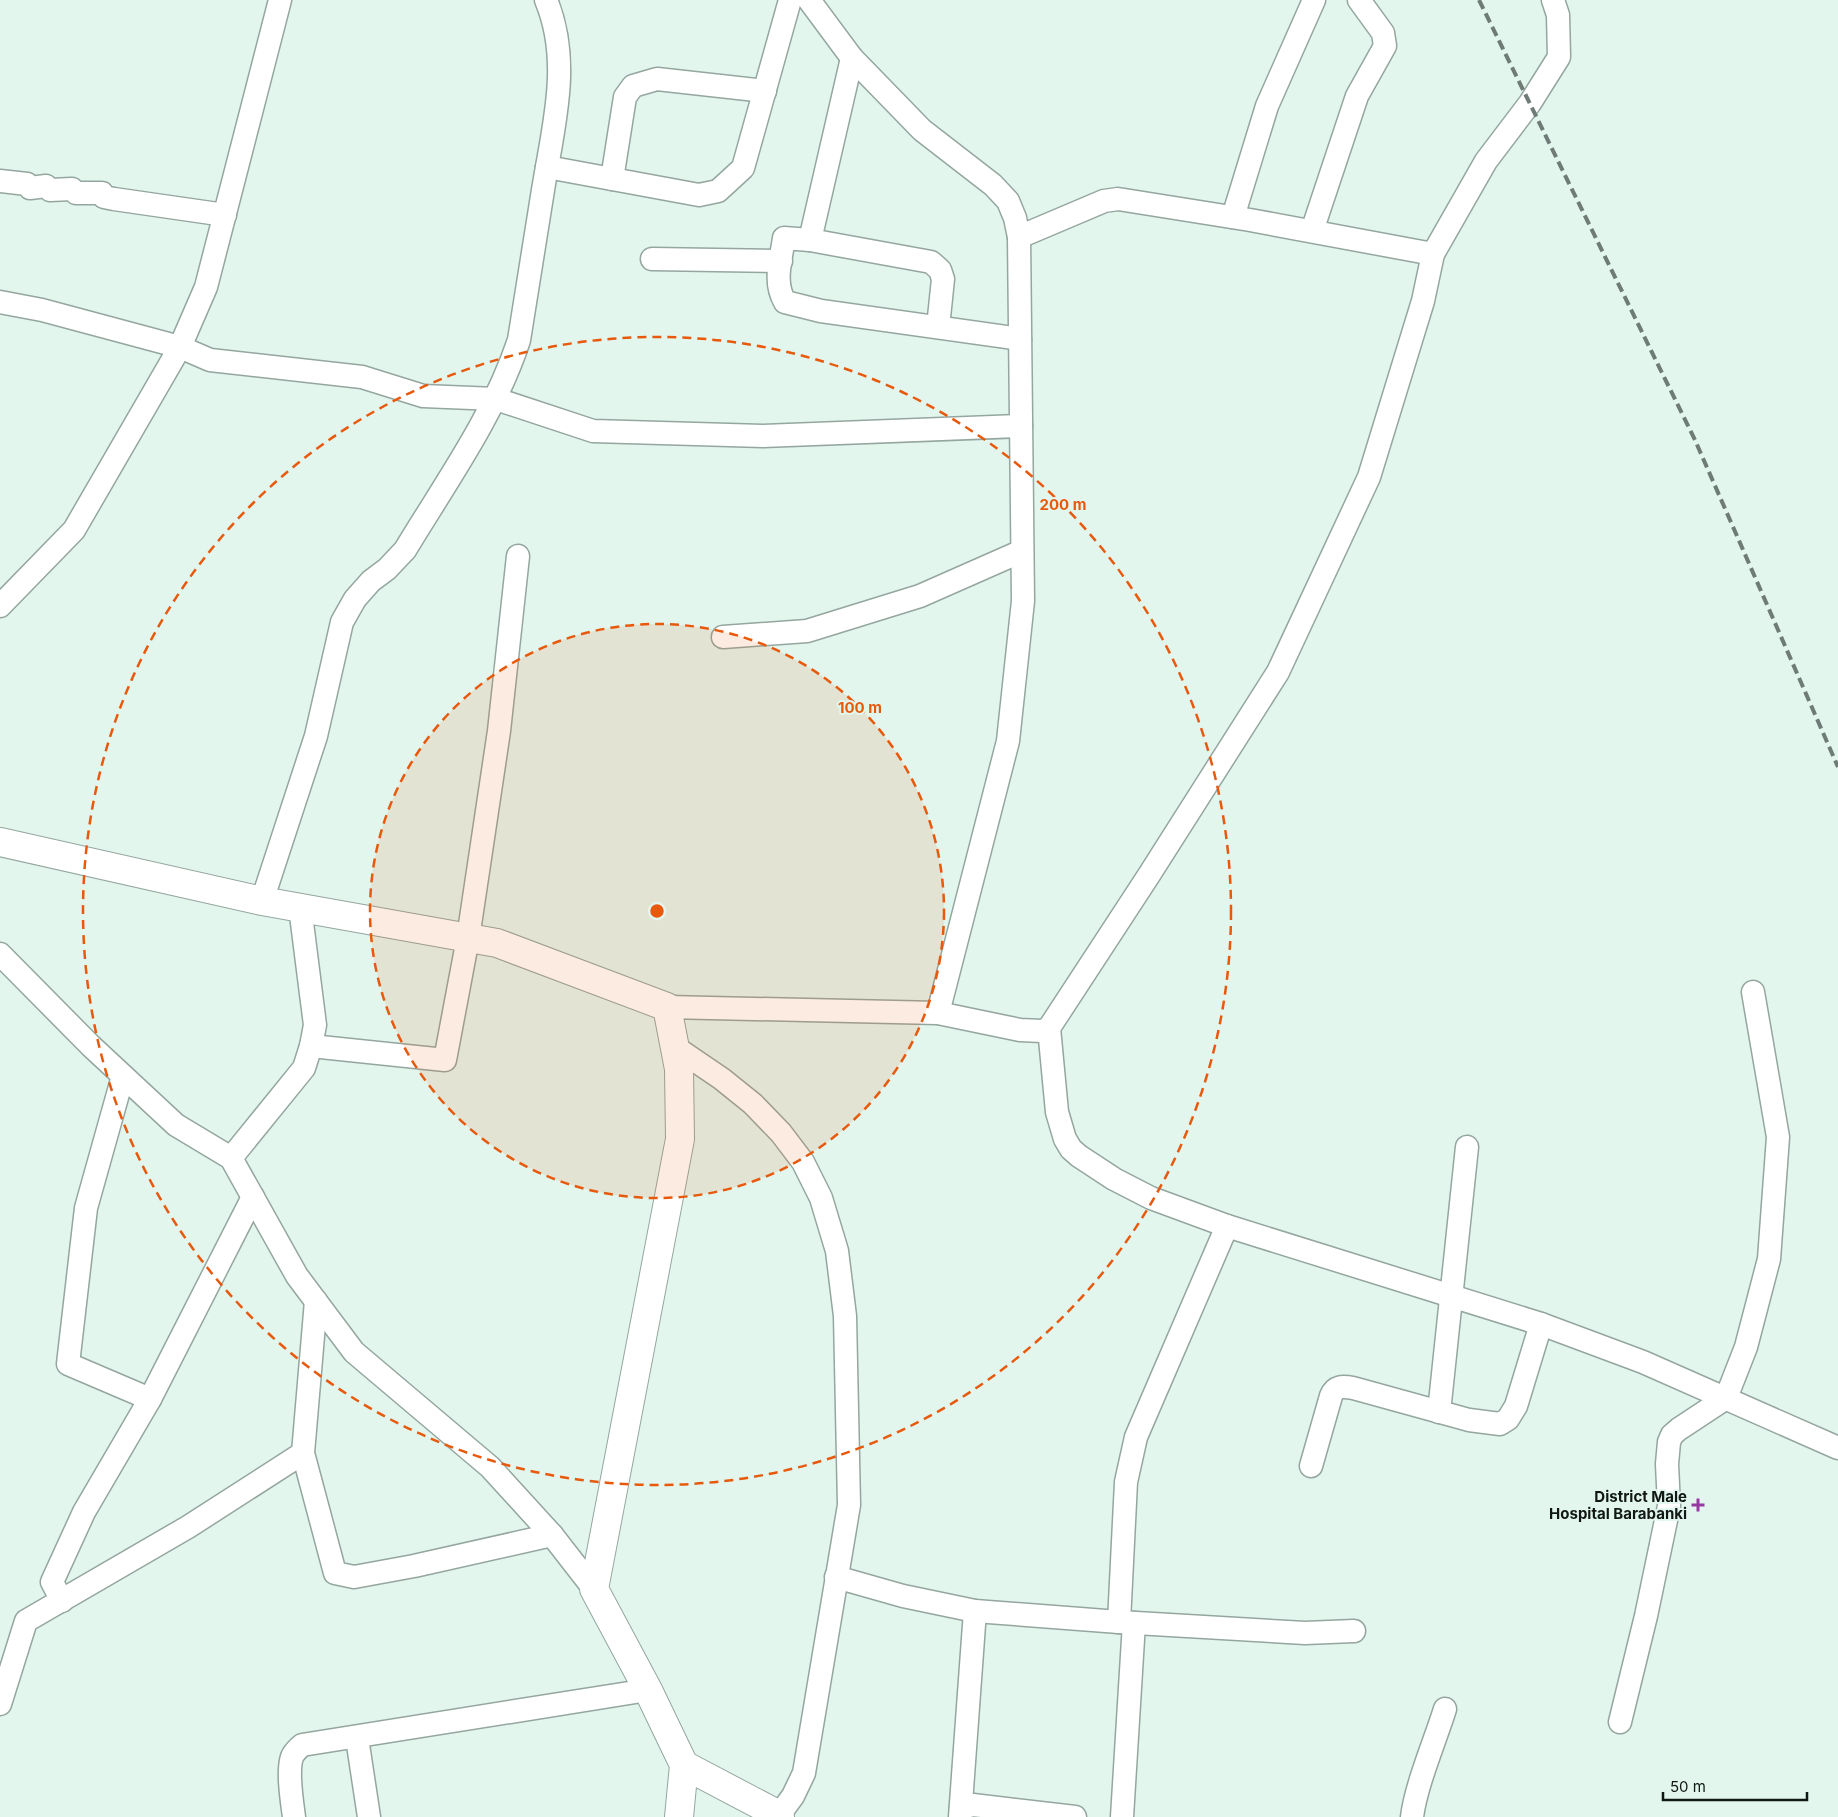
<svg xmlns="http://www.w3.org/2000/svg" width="1838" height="1817" font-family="Inter,sans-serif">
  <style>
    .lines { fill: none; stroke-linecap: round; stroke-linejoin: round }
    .street-casing { stroke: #94a69f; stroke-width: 25 }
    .secondary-casing { stroke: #94a69f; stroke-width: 30 }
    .street { stroke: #fff; stroke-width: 22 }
    .secondary { stroke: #fff; stroke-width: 28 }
    .rail { stroke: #6e7b76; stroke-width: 4; stroke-dasharray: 10 5; stroke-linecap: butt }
    .ring { fill: none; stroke: #e8590c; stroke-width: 2.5; stroke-dasharray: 9 6 }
    .poi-dot { fill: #9739a2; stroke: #e2f6ee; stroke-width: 2 }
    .labels { text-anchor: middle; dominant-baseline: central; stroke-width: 4; stroke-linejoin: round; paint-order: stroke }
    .poi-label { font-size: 15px; font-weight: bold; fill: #101714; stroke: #e2f6ee; text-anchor: end }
    .centre { fill: #e8590c; stroke: #e2f6ee; stroke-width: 2.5 }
    .ring-label { font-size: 15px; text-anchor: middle; font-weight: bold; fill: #e8590c; stroke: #e2f6ee; stroke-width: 4; stroke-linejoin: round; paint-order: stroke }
  </style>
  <rect width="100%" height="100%" fill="#e2f6ee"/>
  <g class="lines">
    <defs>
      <g id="street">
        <path d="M809,0L852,58L922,130L993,185L1008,201L1015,218L1019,237L1104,201L1118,199L1250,220L1433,254L1486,161L1530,103L1559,57L1558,15L1553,0"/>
        <path d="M852,58L810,240L784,238C781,260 773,282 785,302L821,311L1020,339"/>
        <path d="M547,167L699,195L718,191L743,168L790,0"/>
        <path d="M612,179L625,97L633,86L657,79L765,91"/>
        <path d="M0,181L27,184L30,188L46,186L50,190L72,189L76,193H102L104,197L114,199L225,215"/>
        <path d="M1233,217L1267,106L1314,0"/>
        <path d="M1312,231L1357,96L1385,46L1383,33L1359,0"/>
        <path d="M810,240L931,262L940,270L943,279L938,327"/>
        <path d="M652,259L781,261"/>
        <path d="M0,302L42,310L180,347L210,360L362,377L423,396L496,399L593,431L763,436L1021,426"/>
        <path d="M0,606L74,530L180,347L206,287L280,0"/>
        <path d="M723,637L807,631L920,596L1022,551"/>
        <path d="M262,901L316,736L342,622L355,599L371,581L387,569L405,550C446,482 494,416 519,340C527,290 535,240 543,190C553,127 572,62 546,0"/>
        <path d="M0,954L91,1046L176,1125L231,1158L297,1276L354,1352L490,1467L552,1535L594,1589"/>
        <path d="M667,1007L938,1013L1020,1030L1042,1031L1049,1028L1149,875L1278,672L1369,477L1423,301L1433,254"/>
        <path d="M938,1013L1008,741L1023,601L1019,237"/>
        <path d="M1049,1028L1057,1112L1065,1139L1071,1149L1079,1156L1114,1179L1151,1198L1227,1226L1541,1324L1643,1362L1838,1448"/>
        <path d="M311,1046L445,1060L468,938L499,731L518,556"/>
        <path d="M675,1047L722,1079L753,1104L781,1133L803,1162L821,1198L837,1251L845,1316L849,1505L804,1773L793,1796L779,1815"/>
        <path d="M123,1076L86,1208L68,1364L150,1399"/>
        <path d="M231,1158L304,1068L311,1046L315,1025L300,907"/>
        <path d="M316,1301L303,1453L335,1573L354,1577L414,1566L552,1535"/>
        <path d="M1439,1412L1467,1147"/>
        <path d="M1311,1466L1331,1396C1335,1386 1342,1386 1353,1388L1469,1420L1500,1424L1508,1419L1516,1406L1541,1324"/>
        <path d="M836,1577L903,1596L975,1611L1119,1622L1305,1633L1354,1631"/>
        <path d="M62,1601L52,1582L84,1512L150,1399L253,1197"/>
        <path d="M1119,1622L1126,1482L1136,1437L1227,1226"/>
        <path d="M0,1704L26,1621L188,1527L303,1453"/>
        <path d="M1620,1722L1646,1616L1669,1506L1667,1464L1669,1442L1672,1435L1679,1429L1726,1398L1746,1347L1769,1259L1778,1137L1753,992"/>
        <path d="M357,1738L369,1817"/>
        <path d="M961,1808L973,1805L1075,1817"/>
        <path d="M294,1817C292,1802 287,1771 292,1757C294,1752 298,1749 302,1745L648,1690"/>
        <path d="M960,1817L975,1611"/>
        <path d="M1122,1817L1134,1623"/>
        <path d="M1412,1817C1416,1785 1435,1741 1445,1709"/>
      </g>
      <g id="secondary">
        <path d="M0,842L262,901L497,943L667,1007L679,1069L680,1139L594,1589L648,1690L684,1765L679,1817"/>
        <path d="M684,1765L779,1815L780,1817"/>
      </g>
    </defs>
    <use href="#street" class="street-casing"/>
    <use href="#secondary" class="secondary-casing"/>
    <use href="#street" class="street"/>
    <use href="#secondary" class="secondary"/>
    <path class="rail" d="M1479,0L1695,440L1838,767"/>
  </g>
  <circle cx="657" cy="911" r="287" fill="#e8590c" fill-opacity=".12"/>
  <g class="ring">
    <circle cx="657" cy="911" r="287"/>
    <circle cx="657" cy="911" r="574"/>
  </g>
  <path class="poi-dot" d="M1695.5 1497.5h5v5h5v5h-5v5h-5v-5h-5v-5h5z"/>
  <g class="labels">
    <g class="poi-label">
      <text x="1687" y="1496">District Male<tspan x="1687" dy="17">Hospital Barabanki</tspan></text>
    </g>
  </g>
  <circle cx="657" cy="911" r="8" class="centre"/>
  <g class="ring-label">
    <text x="1063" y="510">200 m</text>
    <text x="860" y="713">100 m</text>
  </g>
  <path d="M1663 1792v8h144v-8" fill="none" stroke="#101714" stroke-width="2.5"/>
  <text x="1670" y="1792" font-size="15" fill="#101714" stroke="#e2f6ee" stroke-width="4" paint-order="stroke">50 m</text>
</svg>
